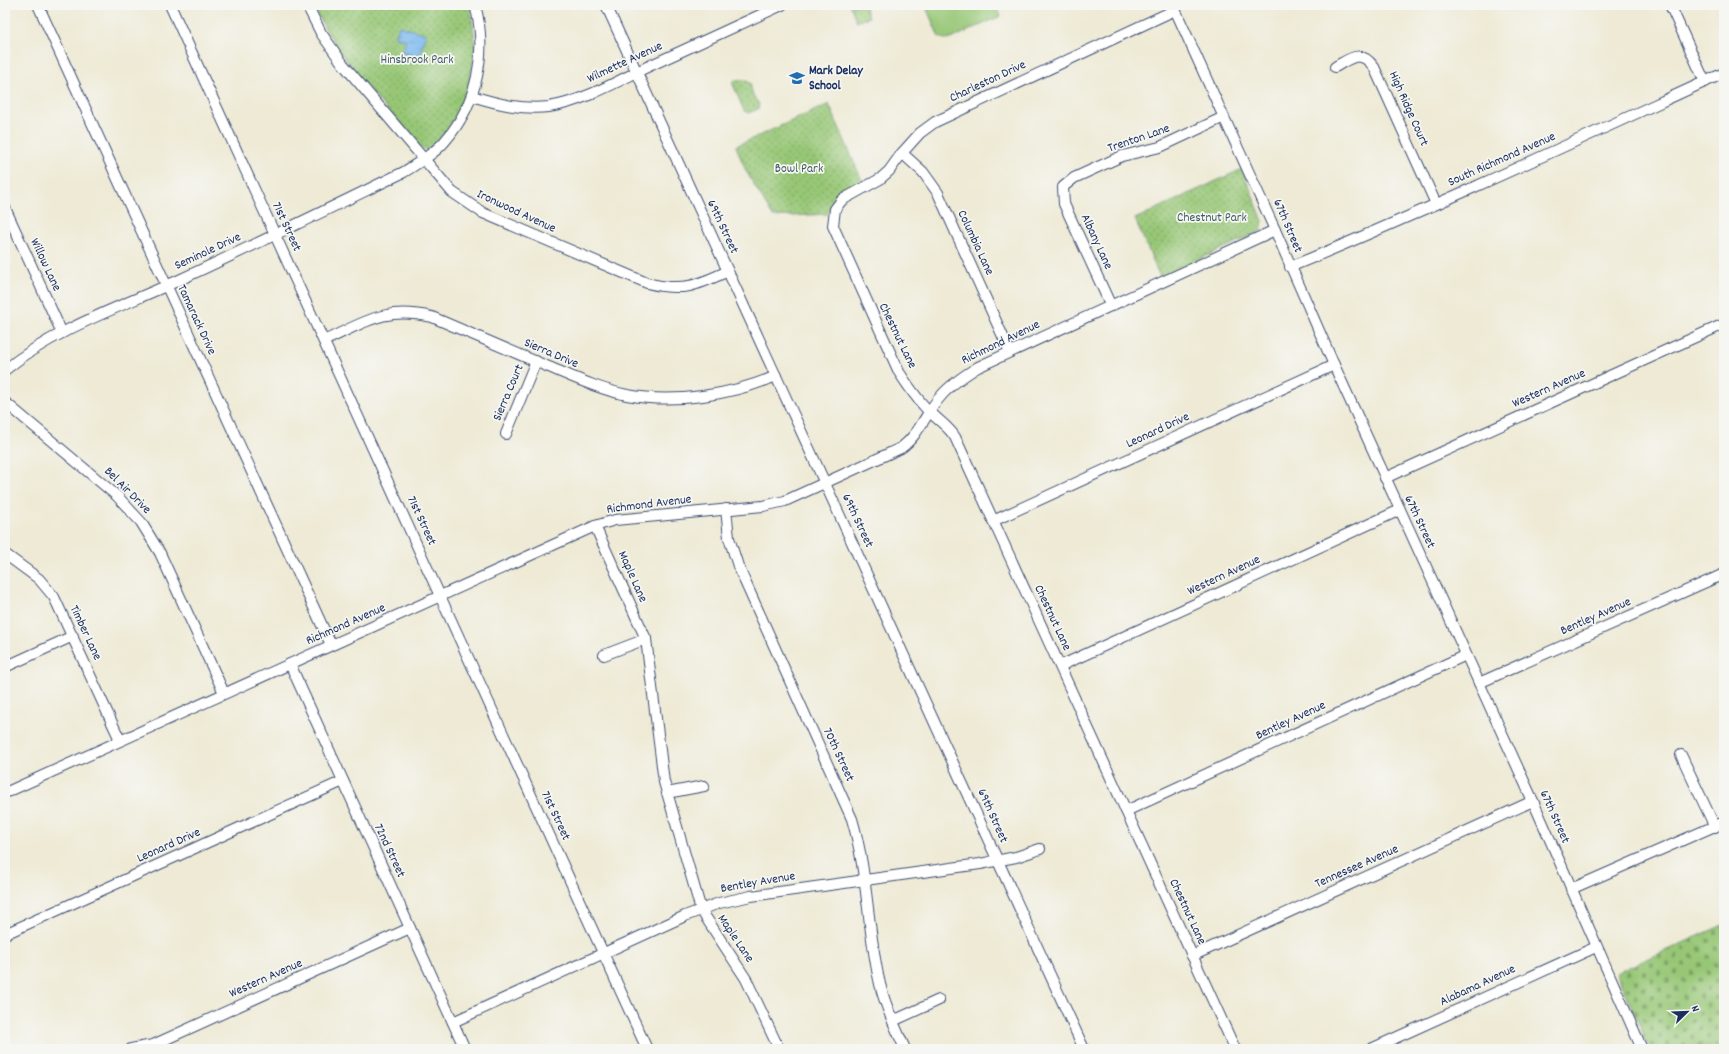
<svg xmlns="http://www.w3.org/2000/svg" width="1729" height="1054" font-family="Dekko,sans-serif">
  <style>
    .grass { fill: #97c776; stroke: #597b6a }
    .cemetery { fill: url(#cemetery-stones); stroke: #597b6a }
    .park { fill: url(#park-dots); stroke: #597b6a }
    .water { fill: url(#water-ripples); stroke: #4b74a6 }
    .lines { fill: none; stroke-linecap: round; stroke-linejoin: round }
    .minor-casing { stroke: #3b4b70; stroke-width: 12 }
    .minor { stroke: #fff; stroke-width: 10 }
    .labels { text-anchor: middle; dominant-baseline: central; stroke-width: 3.5; stroke-linejoin: round; paint-order: stroke }
    .park-label { font-size: 13px; fill: #405d65; stroke: #f6f6f2 }
    .street-label { font-size: 13px; fill: #1b2f5e; stroke: #f6f6f2 }
    .poi-label { font-size: 13px; font-weight: bold; fill: #1b2f5e; stroke: #f6f6f2; text-anchor: start }
  </style>
  <defs>
    <pattern id="cemetery-stones" width="16" height="16" patternUnits="userSpaceOnUse"><rect width="16" height="16" fill="#97c776"/><path d="M2 7V4a2 2 0 0 1 4 0v3zM10 15v-3a2 2 0 0 1 4 0v3z" fill="#7aa264"/></pattern>
    <pattern id="park-dots" width="8" height="8" patternUnits="userSpaceOnUse"><rect width="8" height="8" fill="#97c776"/><path d="M2 2h.1M6 6h.1" fill="none" stroke="#7aa264" stroke-width="1.8" stroke-linecap="round"/></pattern>
    <pattern id="water-ripples" width="26" height="14" patternUnits="userSpaceOnUse"><rect width="26" height="14" fill="#7bb9ee"/><path d="M2 4q2-2 4 0t4 0M15 11q2-2 4 0t4 0" fill="none" stroke="#6497c4"/></pattern>
  </defs>
  <rect width="100%" height="100%" fill="#f6f6f2"/>
  <filter id="ink" filterUnits="userSpaceOnUse"><feTurbulence type="fractalNoise" baseFrequency=".025" numOctaves="2"/><feDisplacementMap in="SourceGraphic" scale="8" xChannelSelector="R" yChannelSelector="G"/><feConvolveMatrix kernelMatrix="1 2 1 2 8 2 1 2 1" color-interpolation-filters="sRGB"/></filter>
  <filter id="wash" filterUnits="userSpaceOnUse"><feTurbulence type="fractalNoise" baseFrequency=".012" numOctaves="4" result="noise"/><feDisplacementMap in="SourceGraphic" scale="16" xChannelSelector="R" yChannelSelector="G"/><feGaussianBlur stdDeviation="0.9" result="paint"/><feColorMatrix in="noise" values="0 0 0 0 0 0 0 0 0 0 0 0 0 0 0 0 0 1.4 0 .05"/><feComposite in="paint" operator="in"/></filter>
  <g filter="url(#wash)">
    <rect width="100%" height="100%" fill="#eeead5"/>
    <path class="grass" d="M925,5H996L1001,16L948,40L939,37Z"/>
    <path class="cemetery" d="M1723,925L1724,928V1049H1650L1616,973Z"/>
    <g class="park">
      <path d="M313,5H470C471,18 475,32 475,45C473,82 458,127 427,150L419,147C381,102 338,59 313,5Z"/>
      <path d="M850,5H864L869,17L857,22Z"/>
      <path d="M735,80H745L750,83C753,95 751,93 759,104L758,109L749,113L744,111L732,82Z"/>
      <path d="M829,104L863,183C845,192 834,193 828,214L773,217L746,171L736,146Z"/>
      <path d="M1242,169L1263,221L1261,231L1160,277L1135,219Z"/>
    </g>
    <path class="water" d="M399,26L426,34L419,58L402,52L406,40L395,37Z"/>
  </g>
  <g filter="url(#ink)">
    <g class="lines">
      <defs>
        <g id="minor">
          <path d="M38,5L331,645"/>
          <path d="M170,5L647,1049"/>
          <path d="M307,5L321,33L343,64L452,192L483,213L647,283C683,292 696,286 728,271"/>
          <path d="M606,5L1084,1049"/>
          <path d="M1173,5L1275,230L1334,365L1533,801L1642,1049"/>
          <path d="M1670,5L1705,82"/>
          <path d="M1175,10L935,122L920,133L902,153L889,171L880,179L842,200L835,209L833,226L899,372C908,386 918,401 930,412C938,420 949,427 955,437L1235,1049"/>
          <path d="M1335,67C1351,58 1360,49 1374,67L1436,204"/>
          <path d="M472,96C498,104 522,110 549,107C582,102 618,81 647,67C692,46 737,26 782,5"/>
          <path d="M902,153L923,172L938,193L1010,352"/>
          <path d="M5,208L62,333"/>
          <path d="M1290,267C1437,206 1580,139 1724,73"/>
          <path d="M1111,306L1064,204L1063,187L1074,178L1122,156L1160,147L1224,117"/>
          <path d="M324,341C365,322 385,306 432,317C469,333 507,349 544,365C571,376 598,389 627,395C674,404 732,395 776,376"/>
          <path d="M5,370C53,330 120,307 177,281C253,246 328,209 404,172C418,163 434,154 445,141C477,104 488,52 475,5"/>
          <path d="M5,402L117,496L141,522L160,553L224,693"/>
          <path d="M506,434L536,361"/>
          <path d="M1385,478L1724,324"/>
          <path d="M726,509L729,538L738,566L852,819C868,873 867,929 880,984C885,1007 896,1028 905,1049"/>
          <path d="M993,521L1334,365"/>
          <path d="M595,526L646,639L664,782L701,910L746,979L779,1049"/>
          <path d="M5,554L39,579L54,597L120,740"/>
          <path d="M604,655L646,639"/>
          <path d="M290,664L465,1049"/>
          <path d="M1060,666L1400,510"/>
          <path d="M5,667L73,636"/>
          <path d="M1479,683L1724,574"/>
          <path d="M1681,755L1715,827"/>
          <path d="M5,793L595,526L615,520L763,506L785,501L901,448C920,434 926,412 941,396C951,384 965,375 978,367L1275,230"/>
          <path d="M667,793L704,786"/>
          <path d="M1126,811L1466,655"/>
          <path d="M1571,889L1724,822"/>
          <path d="M5,934L343,781"/>
          <path d="M1192,956L1533,801"/>
          <path d="M893,1021L939,1000"/>
          <path d="M453,1022L685,916L719,903L751,896L980,864L1016,857L1040,849"/>
          <path d="M131,1049L153,1045L410,928"/>
          <path d="M1371,1049L1596,947"/>
        </g>
      </defs>
      <use href="#minor" class="minor-casing"/>
      <use href="#minor" class="minor"/>
    </g>
  </g>
  <defs>
    <symbol id="school-bare" viewBox="-9 -9 18 18"><path d="M0-5L7-2L0 1L-7-2ZM-4 1L0 2.5L4 1V4Q0 6-4 4Z" fill="#1f6fb2" stroke="#f6f6f2" stroke-width="2.5" paint-order="stroke"/></symbol>
  </defs>
  <g fill-rule="evenodd">
    <use href="#school-bare" x="786" y="67" width="22" height="22"/>
  </g>
  <g class="labels">
    <g class="park-label">
      <text x="417" y="60">Hinsbrook Park</text>
      <text x="799" y="169">Bowl Park</text>
      <text x="1212" y="218">Chestnut Park</text>
    </g>
    <g class="street-label">
      <text transform="translate(625 63) rotate(-25)">Wilmette Avenue</text>
      <text transform="translate(988 82) rotate(-25)">Charleston Drive</text>
      <text transform="translate(1408 109) rotate(66)">High Ridge Court</text>
      <text transform="translate(1139 139) rotate(-19)">Trenton Lane</text>
      <text transform="translate(1502 160) rotate(-24)">South Richmond Avenue</text>
      <text transform="translate(516 212) rotate(25)">Ironwood Avenue</text>
      <text transform="translate(1287 226) rotate(67)">67th Street</text>
      <text transform="translate(286 227) rotate(65)">71st Street</text>
      <text transform="translate(722 227) rotate(65)">69th Street</text>
      <text transform="translate(1096 242) rotate(65)">Albany Lane</text>
      <text transform="translate(975 243) rotate(65)">Columbia Lane</text>
      <text transform="translate(208 252) rotate(-25)">Seminole Drive</text>
      <text transform="translate(45 265) rotate(65)">Willow Lane</text>
      <text transform="translate(196 320) rotate(65)">Tamarack Drive</text>
      <text transform="translate(897 336) rotate(64)">Chestnut Lane</text>
      <text transform="translate(1001 343) rotate(-26)">Richmond Avenue</text>
      <text transform="translate(551 354) rotate(23)">Sierra Drive</text>
      <text transform="translate(1549 389) rotate(-24)">Western Avenue</text>
      <text transform="translate(509 393) rotate(-67)">Sierra Court</text>
      <text transform="translate(1158 431) rotate(-25)">Leonard Drive</text>
      <text transform="translate(127 491) rotate(45)">Bel Air Drive</text>
      <text transform="translate(649 505) rotate(-7)">Richmond Avenue</text>
      <text transform="translate(421 521) rotate(65)">71st Street</text>
      <text transform="translate(857 521) rotate(65)">69th Street</text>
      <text transform="translate(1419 522) rotate(65)">67th Street</text>
      <text transform="translate(1224 576) rotate(-25)">Western Avenue</text>
      <text transform="translate(632 577) rotate(66)">Maple Lane</text>
      <text transform="translate(1596 617) rotate(-24)">Bentley Avenue</text>
      <text transform="translate(1052 618) rotate(65)">Chestnut Lane</text>
      <text transform="translate(346 625) rotate(-24)">Richmond Avenue</text>
      <text transform="translate(85 633) rotate(65)">Timber Lane</text>
      <text transform="translate(1291 721) rotate(-25)">Bentley Avenue</text>
      <text transform="translate(838 755) rotate(65)">70th Street</text>
      <text transform="translate(555 816) rotate(65)">71st Street</text>
      <text transform="translate(992 816) rotate(66)">69th Street</text>
      <text transform="translate(1554 817) rotate(66)">67th Street</text>
      <text transform="translate(169 846) rotate(-24)">Leonard Drive</text>
      <text transform="translate(389 851) rotate(65)">72nd Street</text>
      <text transform="translate(1357 867) rotate(-24)">Tennessee Avenue</text>
      <text transform="translate(758 883) rotate(-10)">Bentley Avenue</text>
      <text transform="translate(1187 912) rotate(65)">Chestnut Lane</text>
      <text transform="translate(735 939) rotate(56)">Maple Lane</text>
      <text transform="translate(266 979) rotate(-24)">Western Avenue</text>
      <text transform="translate(1478 986) rotate(-25)">Alabama Avenue</text>
    </g>
    <g class="poi-label">
      <text x="809" y="71">Mark Delay<tspan x="809" dy="15">School</tspan></text>
    </g>
  </g>
  <rect width="1729" height="1054" fill="none" stroke="#f6f6f2" stroke-width="20"/>
  <g transform="translate(1687 1012) rotate(67)" stroke="#f6f6f2" stroke-width="3" paint-order="stroke">
  <path d="M0-3L7 15L0 10L-7 15Z" fill="#1b2f5e"/>
  <text y="-6" font-size="11" font-weight="bold" text-anchor="middle" fill="#1b2f5e">N</text>
  </g>
</svg>
